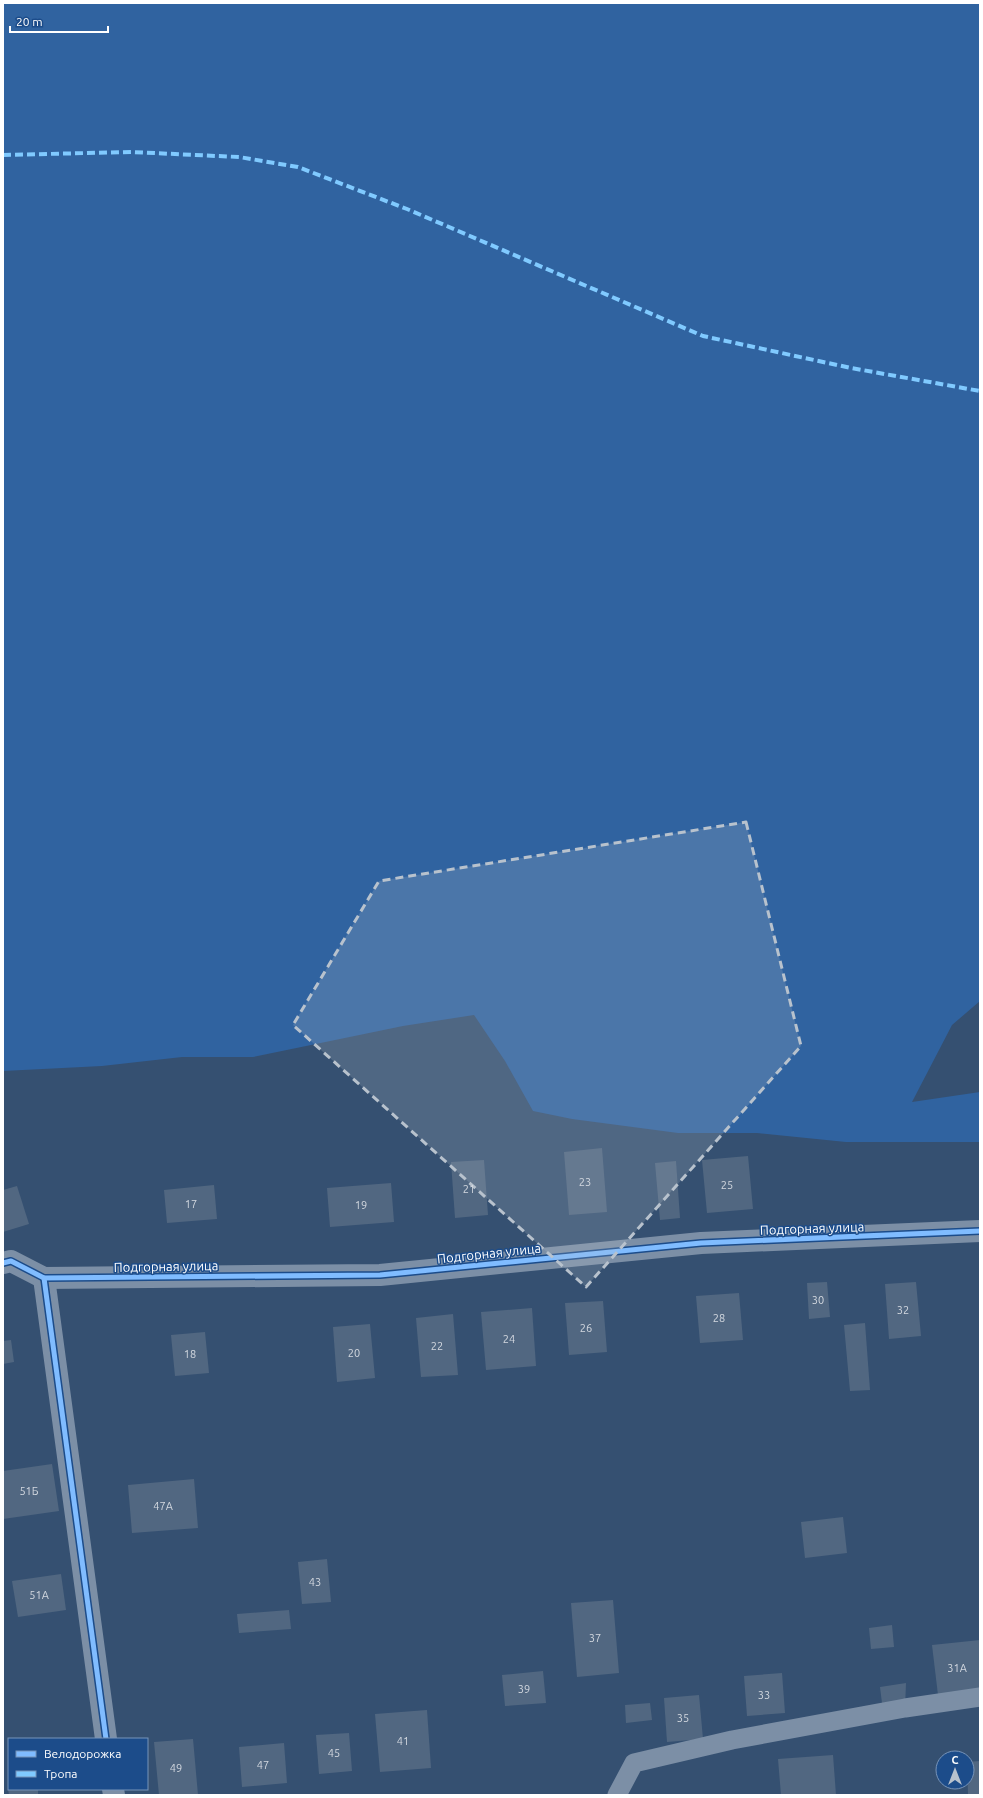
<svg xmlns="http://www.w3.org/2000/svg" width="983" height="1798" font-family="Ubuntu,sans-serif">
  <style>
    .green { fill: #3063a0 }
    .building { fill: #516781 }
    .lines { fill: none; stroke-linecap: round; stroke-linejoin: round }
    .service { stroke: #7c8fa6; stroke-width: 19 }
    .minor { stroke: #7c8fa6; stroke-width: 22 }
    .quiet { stroke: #80caff; stroke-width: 4; stroke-dasharray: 8 4; stroke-linecap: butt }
    .cycleway-casing { stroke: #1c4c8a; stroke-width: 8 }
    .cycleway { stroke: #80bcff; stroke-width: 5 }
    .marked { fill: #b8c2cd; fill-opacity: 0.2; stroke: #b8c2cd; stroke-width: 3; stroke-dasharray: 8 5; stroke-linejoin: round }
    .labels { text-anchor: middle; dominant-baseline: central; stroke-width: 3; stroke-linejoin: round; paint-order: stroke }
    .number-label { font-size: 11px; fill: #d4d9e0 }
    .street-label { font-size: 13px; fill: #fff; stroke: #1c4c8a }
  </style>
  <rect width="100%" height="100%" fill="#355071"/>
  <path class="green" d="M3,3H980V1001L952,1025L912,1102L980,1092V1142H846L757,1133H678L572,1119L533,1111L505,1061L474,1015L403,1026L253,1057H182L102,1066L3,1071Z"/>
  <g class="building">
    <path d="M602,1148L607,1212L569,1215L564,1152Z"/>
    <path d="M748,1156L753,1209L707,1213L702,1160Z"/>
    <path d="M484,1160L488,1215L455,1218L451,1162Z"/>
    <path d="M676,1161L680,1218L660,1220L655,1163Z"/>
    <path d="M391,1183L394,1222L330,1227L327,1188Z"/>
    <path d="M214,1185L217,1219L167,1223L164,1190Z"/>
    <path d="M17,1186L29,1224L3,1232V1190Z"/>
    <path d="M827,1282L830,1317L809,1319L807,1283Z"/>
    <path d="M916,1282L921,1336L889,1339L885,1284Z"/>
    <path d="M739,1293L743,1340L700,1343L696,1296Z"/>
    <path d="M603,1301L607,1352L569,1355L565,1303Z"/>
    <path d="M532,1308L536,1366L486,1370L481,1312Z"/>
    <path d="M453,1314L458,1375L421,1377L416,1318Z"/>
    <path d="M865,1323L870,1390L850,1391L844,1325Z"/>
    <path d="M370,1324L375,1378L337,1382L333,1327Z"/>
    <path d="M205,1332L209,1373L175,1376L171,1335Z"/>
    <path d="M11,1340L14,1362L3,1364V1341Z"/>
    <path d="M52,1464L59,1511L3,1519V1471Z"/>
    <path d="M194,1479L198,1528L132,1533L128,1485Z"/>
    <path d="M843,1517L847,1553L805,1558L801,1522Z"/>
    <path d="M327,1559L331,1602L302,1604L298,1562Z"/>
    <path d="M61,1574L66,1610L18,1617L12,1581Z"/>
    <path d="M613,1600L619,1673L577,1677L571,1603Z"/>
    <path d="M289,1610L291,1629L239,1633L237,1614Z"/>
    <path d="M892,1625L894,1647L871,1649L869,1628Z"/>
    <path d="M980,1640V1691L938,1695L932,1645Z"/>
    <path d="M543,1671L546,1703L505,1706L502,1675Z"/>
    <path d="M782,1673L785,1713L747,1716L744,1676Z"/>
    <path d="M906,1683L905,1708L883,1711L880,1687Z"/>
    <path d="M699,1695L703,1739L667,1742L664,1698Z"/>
    <path d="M650,1703L652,1720L626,1723L625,1705Z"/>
    <path d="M427,1710L431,1768L380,1772L375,1714Z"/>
    <path d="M349,1733L352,1771L319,1774L316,1735Z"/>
    <path d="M193,1739L198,1795H159L154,1742Z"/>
    <path d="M284,1743L287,1783L242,1787L239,1747Z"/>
    <path d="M833,1755L836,1795H781L778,1759Z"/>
    <path d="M980,1761V1795H968L967,1762Z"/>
    <path d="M8,1789H38V1795H9Z"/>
  </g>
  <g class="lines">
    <path class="service" d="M617,1795L634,1763L732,1740L905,1708L980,1697"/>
    <g class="minor">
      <path d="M3,1263L11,1261L44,1278L380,1275L701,1243L980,1231"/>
      <path d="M44,1278L106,1739"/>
      <path d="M113,1789L114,1795"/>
    </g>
    <path class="quiet" d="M3,155L131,152L239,157L298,167L407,209L703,336L851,368L980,391"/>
    <defs>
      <g id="cycleway">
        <path d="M3,1263L11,1261L44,1278L380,1275L701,1243L980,1231"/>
        <path d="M44,1278L106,1739"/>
      </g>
    </defs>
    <use href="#cycleway" class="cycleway-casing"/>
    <use href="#cycleway" class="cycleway"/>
  </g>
  <path class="marked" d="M746,822L801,1046L586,1287L293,1025L379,881Z"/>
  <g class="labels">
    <g class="number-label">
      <text x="585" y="1182">23</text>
      <text x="727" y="1185">25</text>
      <text x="469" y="1189">21</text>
      <text x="191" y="1204">17</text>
      <text x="361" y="1205">19</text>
      <text x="818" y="1300">30</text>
      <text x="903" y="1310">32</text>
      <text x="719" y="1318">28</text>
      <text x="586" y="1328">26</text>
      <text x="509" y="1339">24</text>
      <text x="437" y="1346">22</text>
      <text x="354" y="1353">20</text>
      <text x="190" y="1354">18</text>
      <text x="29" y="1491">51Б</text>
      <text x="163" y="1506">47А</text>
      <text x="315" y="1582">43</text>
      <text x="39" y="1595">51А</text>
      <text x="595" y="1638">37</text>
      <text x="957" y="1668">31А</text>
      <text x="524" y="1689">39</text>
      <text x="764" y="1695">33</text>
      <text x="683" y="1718">35</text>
      <text x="403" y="1741">41</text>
      <text x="334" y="1753">45</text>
      <text x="263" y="1765">47</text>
      <text x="176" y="1768">49</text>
    </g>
    <g class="street-label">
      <text transform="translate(812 1228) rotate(-2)">Подгорная улица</text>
      <text transform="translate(489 1253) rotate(-6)">Подгорная улица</text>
      <text transform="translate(166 1266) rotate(-1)">Подгорная улица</text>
    </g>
  </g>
  <rect width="983" height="1798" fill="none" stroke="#ffffff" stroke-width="8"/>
  <rect x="8" y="1738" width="140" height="52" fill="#1c4c8a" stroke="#7794b9"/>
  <rect x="16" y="1751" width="20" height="6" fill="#80bcff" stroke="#7794b9"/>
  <text x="44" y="1758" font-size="12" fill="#ffffff">Велодорожка</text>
  <rect x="16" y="1771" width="20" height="6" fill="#80caff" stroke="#7794b9"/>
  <text x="44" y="1778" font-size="12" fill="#ffffff">Тропа</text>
  <g transform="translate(955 1770)"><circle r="19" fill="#1c4c8a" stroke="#7794b9"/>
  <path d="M0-3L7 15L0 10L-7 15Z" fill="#b8c2cd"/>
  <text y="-6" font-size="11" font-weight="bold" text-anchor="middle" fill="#ffffff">С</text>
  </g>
  <path d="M10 26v6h98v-6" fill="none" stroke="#ffffff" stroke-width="2"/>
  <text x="16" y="26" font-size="12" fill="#ffffff" stroke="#1c4c8a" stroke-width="3" paint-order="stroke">20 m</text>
</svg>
